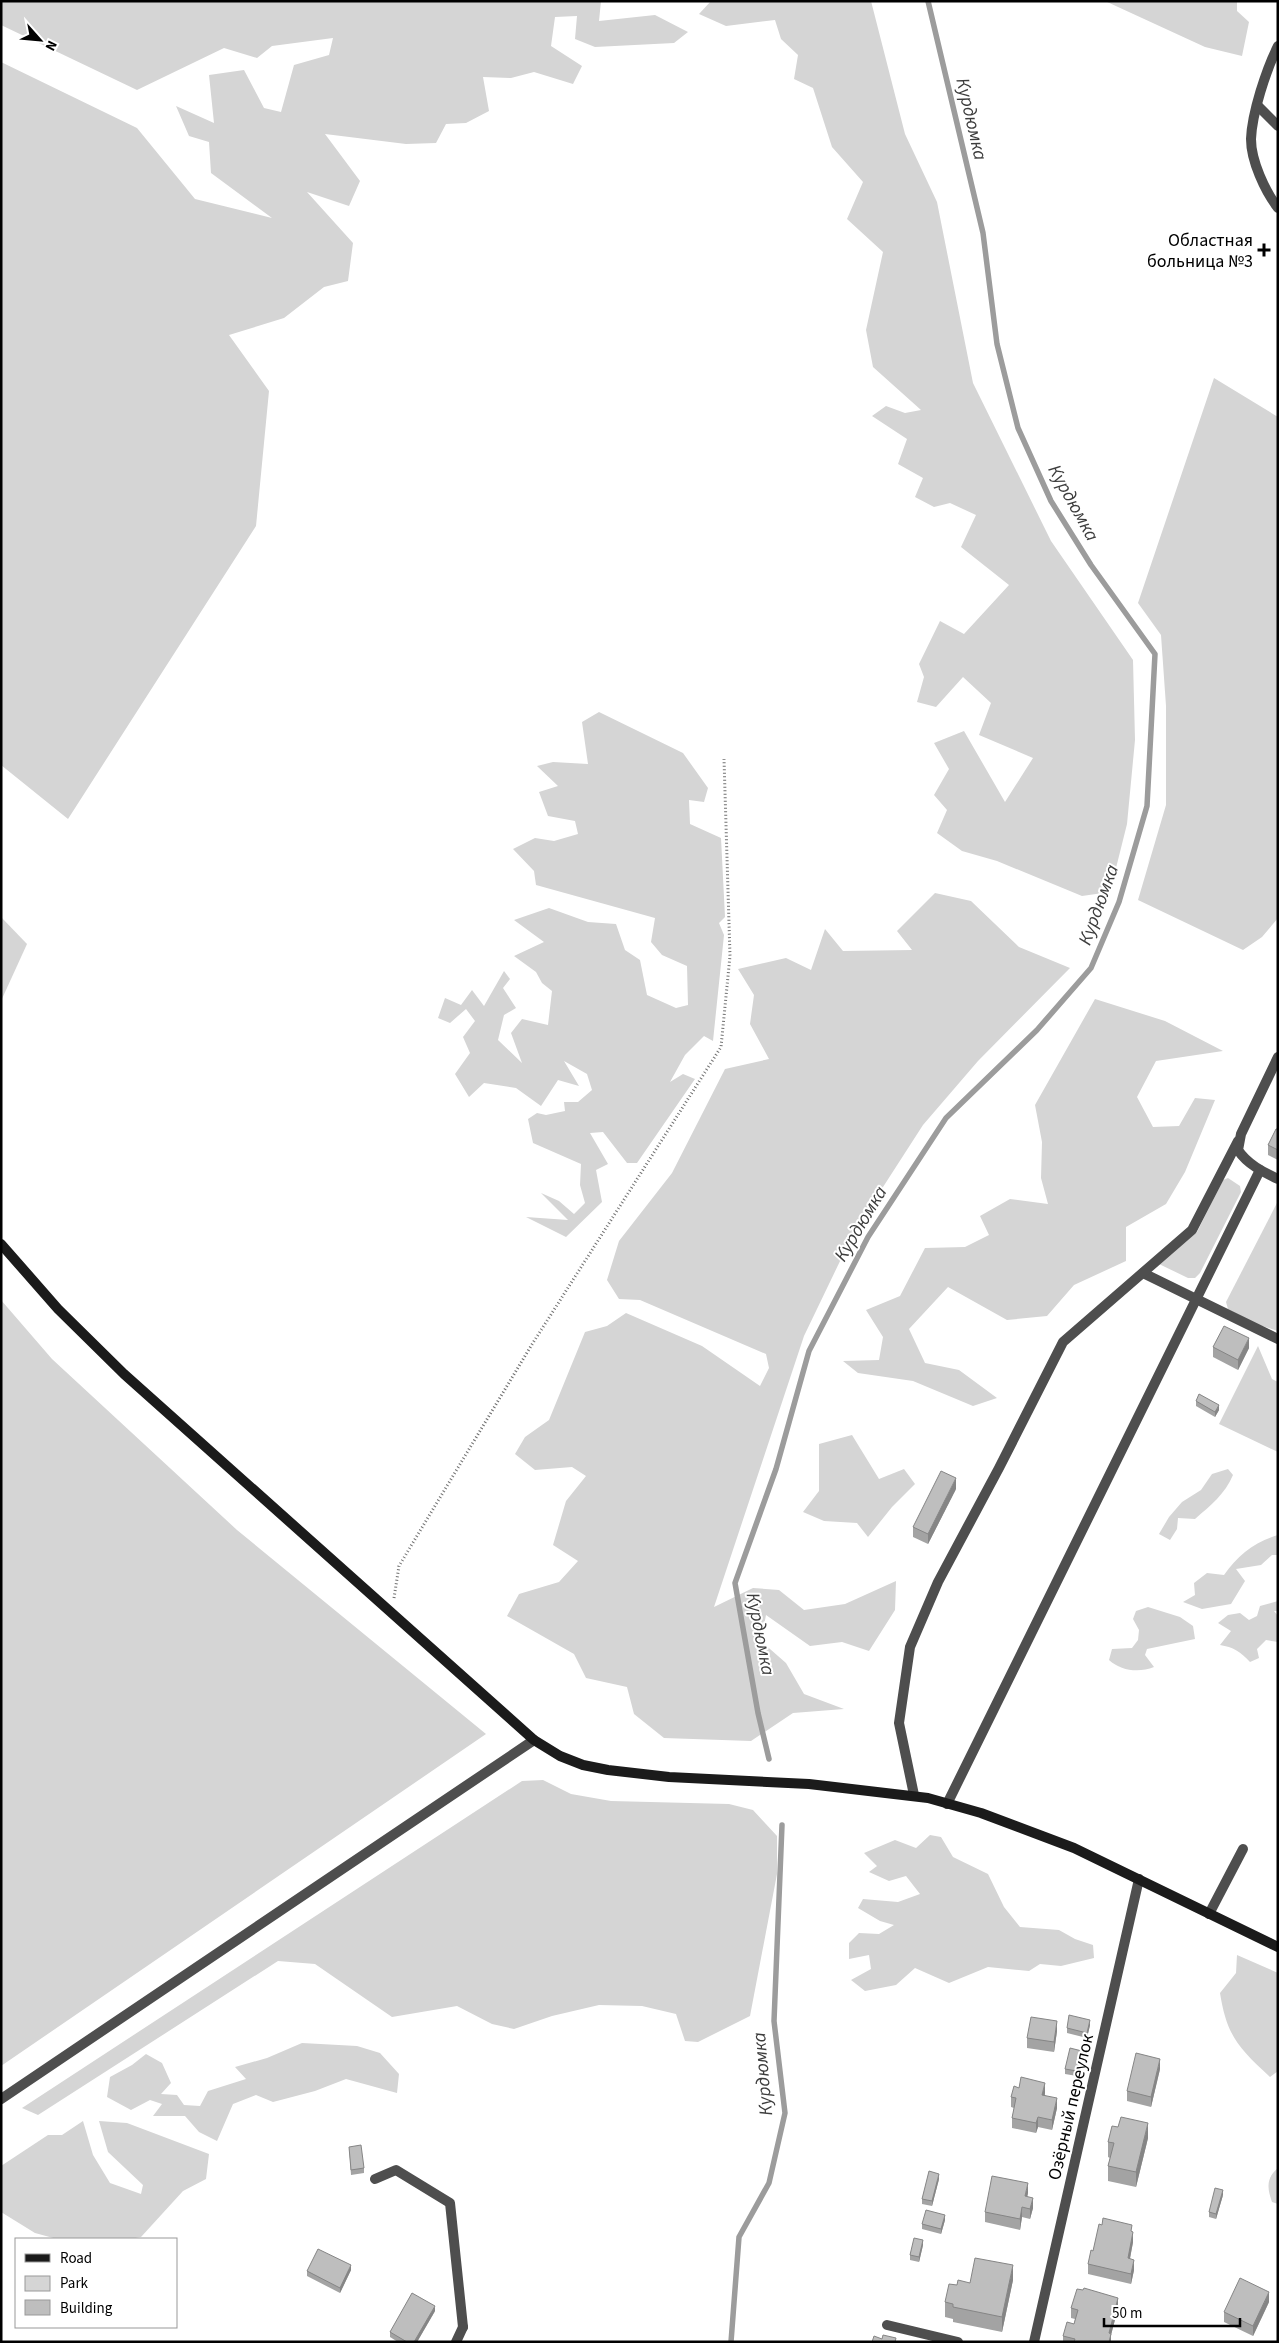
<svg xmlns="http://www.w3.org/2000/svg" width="1279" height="2343" font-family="'Source Sans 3',sans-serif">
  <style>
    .green { fill: #d5d5d5 }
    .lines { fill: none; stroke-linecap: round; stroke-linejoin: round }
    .stream { stroke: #9c9c9c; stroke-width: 5.5 }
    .path { stroke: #707070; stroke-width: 3; stroke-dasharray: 1 2.5; stroke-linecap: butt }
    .lane { stroke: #4e4e4e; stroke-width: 10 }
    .street { stroke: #4e4e4e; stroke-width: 10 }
    .secondary { stroke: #1b1b1b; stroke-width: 10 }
    .wall { fill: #a3a3a3 }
    .shaded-wall { fill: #858585 }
    .building { fill: #bebebe; stroke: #858585 }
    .poi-dot { fill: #000; stroke: #fff; stroke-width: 2 }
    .labels { text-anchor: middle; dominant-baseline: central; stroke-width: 4; stroke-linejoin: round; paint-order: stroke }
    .poi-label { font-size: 18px; fill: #000; stroke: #fff; text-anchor: end }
    .street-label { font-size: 18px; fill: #000; stroke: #fff }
    .water-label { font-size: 19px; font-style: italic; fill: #3d3d3d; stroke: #fff }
  </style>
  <rect width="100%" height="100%" fill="#fff"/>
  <g class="green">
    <path d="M1,1H601L599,21L655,15L688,32L674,43L595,47L575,39L577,16L555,17L551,46L582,66L573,84L534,72L511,78L483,77L489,111L466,123L446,124L436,143L406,144L325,134L360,181L349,206L307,192L353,243L348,281L324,287L284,318L229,335L269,391L256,526L68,819L1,765V62L137,128L195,199L272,218L211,173L209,142L189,136L176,106L214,123L209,75L244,70L264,108L281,112L294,65L329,55L333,38L272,46L257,58L224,48L137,90L1,25Z"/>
    <path d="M711,1H871L905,134L937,202L973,383L1051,541L1133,660L1135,740L1127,824L1110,892L1082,896L997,861L962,851L937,833L947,810L934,795L949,769L934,743L964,731L1005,802L1033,758L979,735L991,703L963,677L936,707L917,702L924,677L919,664L940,621L964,634L1009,585L961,547L976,515L950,503L934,507L915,497L923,478L898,464L907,439L872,416L886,406L905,413L921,410L873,367L866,330L883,252L847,219L863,182L832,147L813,88L794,79L798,55L781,39L775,20L726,26L699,14Z"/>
    <path d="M1105,1H1237V11L1249,22L1242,56L1205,47Z"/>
    <path d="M1214,378L1278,417V918L1262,937L1243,950L1138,900L1166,805V706L1161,635L1138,603Z"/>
    <path d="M599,712L683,753L708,788L704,802L689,800L690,824L721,838L725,917L719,923L724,935L713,1041L704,1036L685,1055L670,1082L683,1074L695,1079L637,1163H627L603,1132L590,1133L608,1164L596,1170L602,1202L566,1237L526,1217L568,1220L541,1193L559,1201L574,1214L585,1203L580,1185L581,1164L533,1143L528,1119L537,1113L546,1115L565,1111L564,1102H578L592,1090L587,1074L564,1061L579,1086L558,1080L541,1106L516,1088L484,1083L469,1097L455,1074L470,1053L463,1037L475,1021L466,1009L450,1023L438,1018L445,998L461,1005L472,990L484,1006L504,971L510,979L503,988L516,1008L504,1015L498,1040L522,1063L511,1033L522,1019L548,1025L552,991L542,983L536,972L514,956L544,942L514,920L549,908L588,922L616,924L625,950L640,960L647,995L676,1008L688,1005L687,966L662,955L651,942L655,918L536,885L534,871L513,849L535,838L554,841L578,834L575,821L548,816L539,792L558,786L537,766L553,762L588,764L582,722Z"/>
    <path d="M935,893L971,901L1019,947L1070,968L978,1061L923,1125L854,1232L804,1336L714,1607L753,1588L779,1590L804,1610L845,1604L896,1581L895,1610L869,1651L842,1642L810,1646L766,1615L761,1641L786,1663L804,1694L844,1709L793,1713L751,1741L664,1738L634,1714L627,1687L586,1678L574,1654L507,1616L519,1594L559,1582L578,1561L553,1545L566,1501L586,1476L572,1467L535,1470L515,1454L525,1437L549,1420L585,1332L607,1326L626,1313L702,1346L760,1386L769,1368L766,1354L640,1300L619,1299L607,1280L619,1241L672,1173L725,1069L769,1059L750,1024L754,995L738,969L786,958L811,970L825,929L843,951L912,950L897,931Z"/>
    <path d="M1,917L27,944L1,1001Z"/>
    <path d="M1095,999L1165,1021L1223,1051L1156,1061L1137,1097L1153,1127L1179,1126L1195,1098L1215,1100L1185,1172L1166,1204L1126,1227V1261L1074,1285L1047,1316L1007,1320L948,1287L909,1329L925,1363L959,1370L997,1398L973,1406L913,1381L858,1373L843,1361L879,1360L883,1337L866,1310L900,1296L925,1248L965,1247L989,1235L980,1216L1010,1199L1048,1204L1041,1178L1042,1142L1035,1105Z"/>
    <path d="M1228,1178L1240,1186L1241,1192L1200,1273L1195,1278H1188L1159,1264L1197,1232L1223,1180Z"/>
    <path d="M1278,1201V1331L1259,1325L1228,1309L1226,1302Z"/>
    <path d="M1,1300L52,1359L237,1530L486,1734L1,2066Z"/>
    <path d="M1258,1346L1272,1379L1278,1382V1452L1219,1424Z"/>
    <path d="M852,1435L879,1479L904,1469L915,1484L892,1507L868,1537L857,1523L824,1521L803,1512L819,1491V1444Z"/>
    <path d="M1228,1469L1233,1475C1225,1494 1211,1505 1195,1519L1178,1518L1177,1529L1170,1540L1159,1534L1169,1517L1182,1502L1201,1490L1212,1474Z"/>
    <path d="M1278,1535V1555H1272L1261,1565L1236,1569L1245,1581L1231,1604L1202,1609L1183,1602L1195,1595L1194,1583L1207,1573L1224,1575C1238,1555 1254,1542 1278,1535Z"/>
    <path d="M1278,1601V1611H1274L1278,1616V1642L1266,1640L1257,1649L1259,1658L1250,1662C1241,1652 1233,1647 1220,1645L1231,1631L1218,1623L1228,1615L1240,1613L1249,1620L1257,1616L1260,1606Z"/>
    <path d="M1148,1607L1180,1617L1193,1626L1195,1639L1147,1649L1145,1655L1154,1667C1139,1673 1121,1671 1109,1660L1112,1649L1132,1648L1138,1640L1139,1630L1133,1619L1136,1611Z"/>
    <path d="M543,1780L571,1794L611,1801L729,1804L753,1810L777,1836V1874L750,2016L698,2042L685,2041L676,2014L642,2006L599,2005L552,2016L514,2029L492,2024L457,2006L392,2017L315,1964L278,1961L38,2115L22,2108L522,1781Z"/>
    <path d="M930,1835L941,1837L953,1857L988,1874L1004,1907L1020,1927L1059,1930L1075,1939L1093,1945L1094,1958L1061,1966L1040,1964L1029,1971L988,1967L949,1983L915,1968L896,1985L865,1991L851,1980L871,1969L869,1955L849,1959V1943L859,1933L879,1934L894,1925L880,1921L858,1908L863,1899L898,1902L920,1894L906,1876L889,1881L869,1872L877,1866L864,1853L895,1840L916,1848Z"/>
    <path d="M1237,1955L1278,1973V2071L1270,2077C1239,2048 1227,2037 1220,1993L1236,1973Z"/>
    <path d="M302,2043L357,2046L380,2053L399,2074L397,2093L346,2079L315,2091L273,2102L256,2095L233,2104L217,2141L199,2132L185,2116H153L162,2104L150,2100L131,2110L107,2097L110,2077L132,2065L146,2054L162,2063L171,2083L161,2094L177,2095L184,2105L200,2106L208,2091L246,2079L235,2067L267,2058Z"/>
    <path d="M83,2121L93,2155L110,2183L141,2194L143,2185L108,2152L99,2121L127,2123L209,2154L206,2179L183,2191L141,2237L130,2239H57L35,2233L1,2212V2166L48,2135H62Z"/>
    <path d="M1278,2168V2204L1272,2202C1267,2188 1266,2178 1278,2168Z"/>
  </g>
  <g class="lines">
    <g class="stream">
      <path d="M769,1759L758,1713L735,1583L776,1469L809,1351L868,1237L946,1118L1037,1030L1091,968L1119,902L1147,806L1155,654L1091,565L1051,501L1018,428L997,344L983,233L928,1"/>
      <path d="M731,2342L739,2237L769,2183L785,2113L774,2021L782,1825"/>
    </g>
    <path class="path" d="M394,1598L399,1566L531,1346L721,1047L730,956L724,759"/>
    <g class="lane">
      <path d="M1278,46C1266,70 1252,113 1251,139C1251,161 1265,191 1278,208"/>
      <path d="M1258,106L1278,126"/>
      <path d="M1278,1057L1241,1134L1238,1150C1247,1164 1263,1172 1278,1179"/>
      <path d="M1143,1273L1278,1339"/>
      <path d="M914,1795L899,1723L910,1647L938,1582L999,1468L1063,1342L1192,1230L1238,1141"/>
      <path d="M947,1804L1260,1170"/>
      <path d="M1209,1914L1243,1849"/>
      <path d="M375,2179L396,2170L450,2203L463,2327"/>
      <path d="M887,2325L958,2342"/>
    </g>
    <g class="street">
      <path d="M1,2099L534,1740"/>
      <path d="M456,2342L463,2327"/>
      <path d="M1034,2342L1139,1879"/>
    </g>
    <path class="secondary" d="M1,1244L58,1309L124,1374L534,1740L560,1756L583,1765L608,1770L669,1777L809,1784L928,1798L981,1813L1074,1848L1278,1947"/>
  </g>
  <g class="wall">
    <path d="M1278,1129V1160L1268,1155V1145Z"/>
    <path d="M1213,1347L1249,1348L1238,1370L1213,1357Z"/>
    <path d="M1196,1401L1219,1410L1215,1417L1196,1406Z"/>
    <path d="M956,1489L928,1544L913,1537V1527Z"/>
    <path d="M1090,2025L1087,2038L1067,2033V2028Z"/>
    <path d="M1057,2031L1054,2052L1027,2048V2038Z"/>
    <path d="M1082,2056L1077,2076L1065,2074V2069Z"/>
    <path d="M1160,2069L1151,2107L1127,2101V2091Z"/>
    <path d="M1045,2093V2095L1057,2108L1052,2130L1038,2127L1036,2133L1012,2128V2118L1014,2108L1011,2107V2097Z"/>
    <path d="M1148,2138L1136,2187L1108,2181V2166L1110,2158L1108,2157V2142Z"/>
    <path d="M349,2147L364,2168V2173L351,2175Z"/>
    <path d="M939,2179L932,2206L922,2204V2199Z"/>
    <path d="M1028,2193L1027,2197L1033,2208L1030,2219L1022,2217L1020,2230L985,2222V2212Z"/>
    <path d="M1223,2195L1216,2219L1209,2217V2212Z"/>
    <path d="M945,2220L941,2234L922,2229V2224Z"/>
    <path d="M1132,2231L1133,2242L1130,2259L1134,2270L1131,2284L1088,2274V2264Z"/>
    <path d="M923,2245L919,2262L910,2260V2255Z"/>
    <path d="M351,2270L340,2293L307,2276V2271Z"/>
    <path d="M1013,2280L1002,2332L953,2322V2319L945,2317V2302L957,2285L970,2283Z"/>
    <path d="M1269,2302L1253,2336L1224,2322V2312Z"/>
    <path d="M1071,2308H1118L1111,2335V2342H1063V2336L1074,2324L1075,2319L1071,2318Z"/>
    <path d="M435,2311L417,2342H398L390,2337V2332Z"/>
  </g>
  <g class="shaded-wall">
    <path d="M1249,1338V1348L1238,1370V1360Z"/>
    <path d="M1219,1405V1410L1215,1417V1412Z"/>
    <path d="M956,1478V1489L928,1544V1534Z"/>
    <path d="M1090,2020V2025L1087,2038V2033Z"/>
    <path d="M1057,2021V2031L1054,2052V2042Z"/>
    <path d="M1082,2051V2056L1077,2076V2071Z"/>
    <path d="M1160,2059V2069L1151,2107V2097Z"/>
    <path d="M1045,2083V2093L1042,2105V2095Z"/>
    <path d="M1057,2098V2108L1052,2130V2120Z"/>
    <path d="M1038,2117V2127L1036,2133V2123Z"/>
    <path d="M1148,2123V2138L1136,2187V2172Z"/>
    <path d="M939,2174V2179L932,2206V2201Z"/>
    <path d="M1028,2183V2193L1025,2206V2196Z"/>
    <path d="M1223,2190V2195L1216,2219V2214Z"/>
    <path d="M1033,2198V2208L1030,2219V2209Z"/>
    <path d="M1022,2207V2217L1020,2230V2219Z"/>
    <path d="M945,2215V2220L941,2234V2229Z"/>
    <path d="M1133,2232V2242L1128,2268V2258Z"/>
    <path d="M923,2240V2245L919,2262V2257Z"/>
    <path d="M1134,2260V2270L1131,2284V2274Z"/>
    <path d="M351,2265V2270L340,2293V2288Z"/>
    <path d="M1013,2265V2280L1002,2332V2317Z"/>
    <path d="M1269,2292V2302L1253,2336V2326Z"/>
    <path d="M1118,2298V2308L1111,2335V2342H1109V2333Z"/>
    <path d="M435,2306V2311L417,2342H414Z"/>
  </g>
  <g class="building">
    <path d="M1276,1129H1278V1150L1268,1145Z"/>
    <path d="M1224,1326L1249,1338L1238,1360L1213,1347Z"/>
    <path d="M1199,1394L1219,1405L1215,1412L1196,1401Z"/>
    <path d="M941,1471L956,1478L928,1534L913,1527Z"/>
    <path d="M1069,2015L1090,2020L1087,2033L1067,2028Z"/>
    <path d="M1031,2017L1057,2021L1054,2042L1027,2038Z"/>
    <path d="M1070,2048L1082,2051L1077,2071L1065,2069Z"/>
    <path d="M1136,2053L1160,2059L1151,2097L1127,2091Z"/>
    <path d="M1021,2077L1045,2083L1042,2095L1057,2098L1052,2120L1038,2117L1036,2123L1012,2118L1016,2098L1011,2097L1014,2086L1019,2088Z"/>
    <path d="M1121,2117L1148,2123L1136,2172L1108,2166L1114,2143L1108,2142L1112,2126L1118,2127Z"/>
    <path d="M361,2145L364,2168L351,2170L349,2147Z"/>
    <path d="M929,2171L939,2174L932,2201L922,2199Z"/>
    <path d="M992,2176L1028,2183L1025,2196L1033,2198L1030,2209L1022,2207L1020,2219L985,2212Z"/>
    <path d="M1215,2188L1223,2190L1216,2214L1209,2212Z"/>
    <path d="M926,2210L945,2215L941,2229L922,2224Z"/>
    <path d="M1103,2218L1132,2225L1131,2231L1133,2232L1128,2258L1134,2260L1131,2274L1088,2264L1091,2250L1093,2251L1099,2224L1102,2225Z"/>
    <path d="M914,2238L923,2240L919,2257L910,2255Z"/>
    <path d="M318,2249L351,2265L340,2288L307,2271Z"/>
    <path d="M975,2258L1013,2265L1002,2317L953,2307V2304L945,2302L949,2284L957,2285L958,2280L970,2283Z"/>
    <path d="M1240,2278L1269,2292L1253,2326L1224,2312Z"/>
    <path d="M1084,2288L1118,2298L1109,2333L1111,2334L1109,2342H1074L1075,2339L1063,2336L1067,2322L1074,2324L1078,2310L1071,2308L1077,2289L1083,2290Z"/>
    <path d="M412,2293L435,2306L414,2342H407L390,2332Z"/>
    <path d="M883,2335L896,2338L895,2342H872L874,2336L882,2339Z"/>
  </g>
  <path class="poi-dot" d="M1261.5 242.5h5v5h5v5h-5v5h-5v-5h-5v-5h5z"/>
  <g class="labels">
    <g class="poi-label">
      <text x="1253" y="240">Областная<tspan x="1253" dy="21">больница №3</tspan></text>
    </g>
    <g class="street-label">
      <text transform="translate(1071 2107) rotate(-77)">Озёрный переулок</text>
    </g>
    <g class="water-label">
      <text transform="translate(971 119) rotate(77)">Курдюмка</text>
      <text transform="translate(1073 503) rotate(61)">Курдюмка</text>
      <text transform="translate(1099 905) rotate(-70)">Курдюмка</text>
      <text transform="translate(861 1224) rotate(-59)">Курдюмка</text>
      <text transform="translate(760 1634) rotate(79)">Курдюмка</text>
      <text transform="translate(763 2074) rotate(-95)">Курдюмка</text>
    </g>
  </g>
  <rect width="1279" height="2343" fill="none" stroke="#000000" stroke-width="5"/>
  <rect x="15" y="2238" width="162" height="90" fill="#ffffff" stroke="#999999"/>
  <rect x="25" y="2254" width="25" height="8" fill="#1b1b1b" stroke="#999999"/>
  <text x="60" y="2263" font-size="15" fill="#000000">Road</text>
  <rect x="25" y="2276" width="25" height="15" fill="#d5d5d5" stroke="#999999"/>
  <text x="60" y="2288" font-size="15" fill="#000000">Park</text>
  <rect x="25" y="2300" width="25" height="15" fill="#bebebe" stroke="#999999"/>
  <text x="60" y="2313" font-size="15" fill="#000000">Building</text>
  <g transform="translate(40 40) rotate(117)" stroke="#ffffff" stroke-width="4" paint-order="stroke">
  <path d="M0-4L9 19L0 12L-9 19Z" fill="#000000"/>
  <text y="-8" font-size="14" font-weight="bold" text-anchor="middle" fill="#000000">N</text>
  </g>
  <path d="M1104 2318v8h136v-8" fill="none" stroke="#000000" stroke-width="2.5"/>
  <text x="1112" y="2318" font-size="15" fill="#000000" stroke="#ffffff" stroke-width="4" paint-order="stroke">50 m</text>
</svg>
